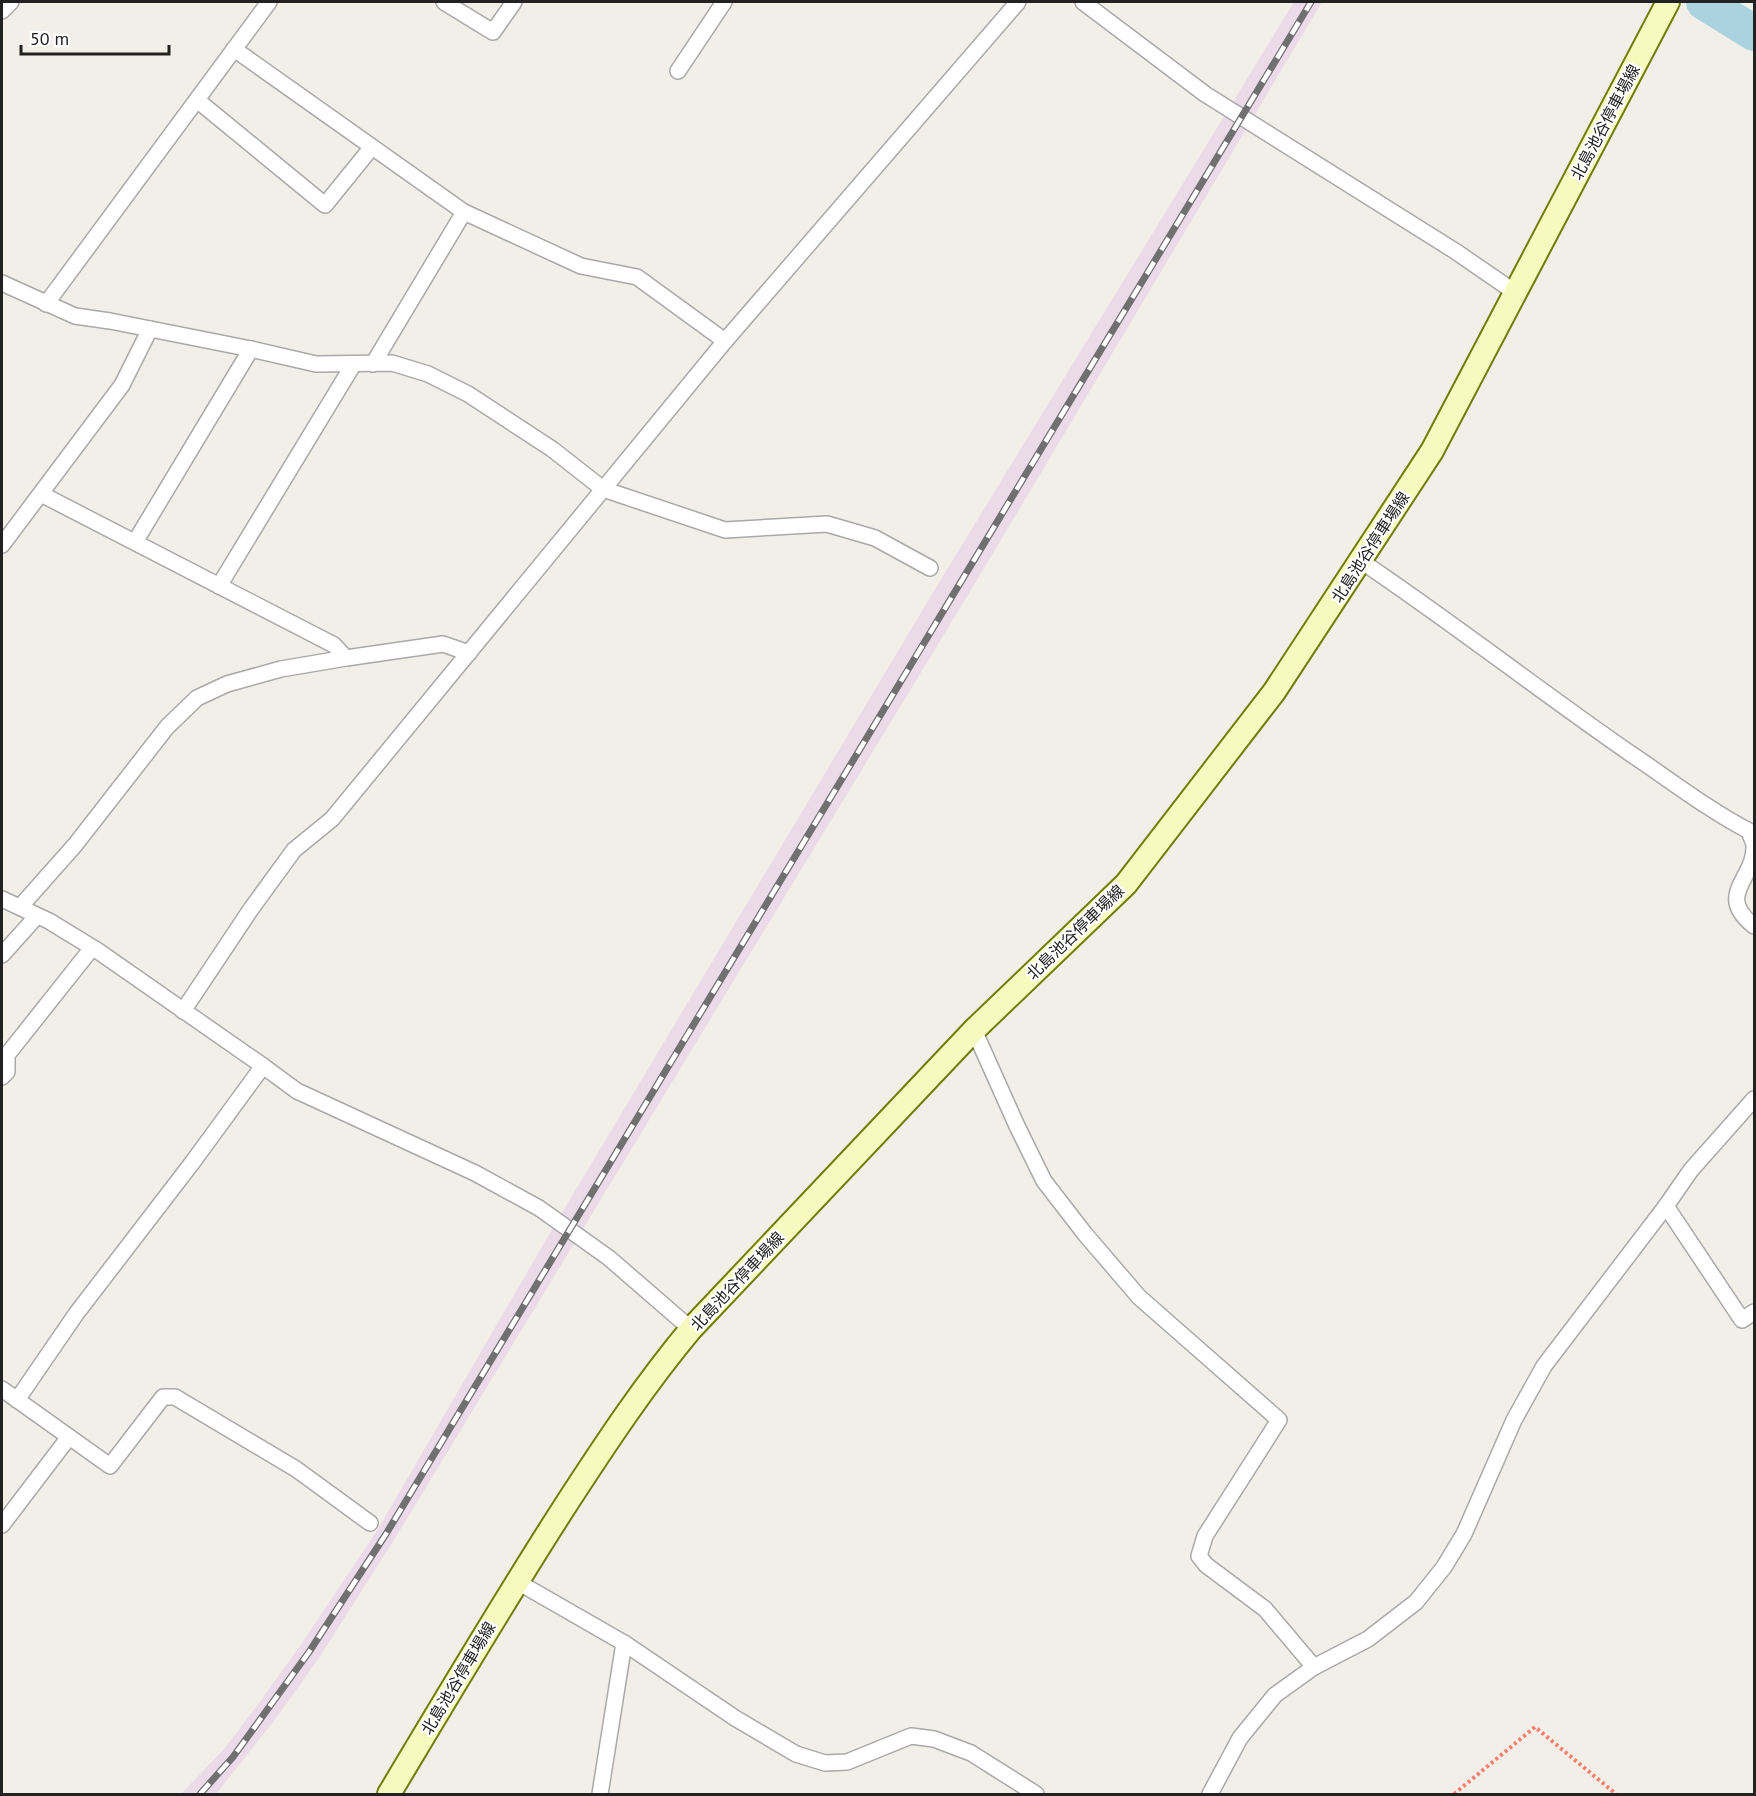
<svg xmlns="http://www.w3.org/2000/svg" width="1756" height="1796" font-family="'PT Sans','Noto Sans JP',sans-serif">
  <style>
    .railway { fill: #ebdbe8 }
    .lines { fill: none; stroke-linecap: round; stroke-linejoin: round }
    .river { stroke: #aad3df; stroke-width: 36 }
    .minor-casing { stroke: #a9a9a9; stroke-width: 18 }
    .secondary-casing { stroke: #707d05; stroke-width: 26 }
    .path { stroke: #fa8072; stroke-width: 4; stroke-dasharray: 3 3; stroke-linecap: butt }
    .minor { stroke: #fff; stroke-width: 15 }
    .secondary { stroke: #f7fabf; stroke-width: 22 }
    .rail-casing { stroke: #707070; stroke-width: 7 }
    .rail { stroke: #fff; stroke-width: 4.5; stroke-dasharray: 14; stroke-linecap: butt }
    .labels { text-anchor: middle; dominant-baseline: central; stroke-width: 4.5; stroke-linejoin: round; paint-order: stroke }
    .street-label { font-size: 16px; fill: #222; stroke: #fff }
  </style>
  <rect width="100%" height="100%" fill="#f2efe9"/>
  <path class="railway" d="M1294,2H1322L971,590L394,1540L319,1658L274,1721L216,1794H181L224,1749L256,1707L300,1646L378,1529L557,1221L943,576Z"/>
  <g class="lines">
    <path class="river" d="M1704,2L1754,33"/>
    <defs>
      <g id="minor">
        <path d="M444,2L493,32L514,2"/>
        <path d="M1083,2L1205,94L1455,251L1516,293"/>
        <path d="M2,11L11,2"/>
        <path d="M234,49L464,212L373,364"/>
        <path d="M678,71L724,2"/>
        <path d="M197,100L325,205L372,147"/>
        <path d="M464,212L581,266L637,277L725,341"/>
        <path d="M2,283L75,316L110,321L251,349L316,364L392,363L428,374L468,394L552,449L603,489L725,530L827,524L875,538L930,568"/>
        <path d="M46,304L269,2"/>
        <path d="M41,494L334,645L346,658"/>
        <path d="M135,542L251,349"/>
        <path d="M2,545L122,385L150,329"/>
        <path d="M1361,561C1453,623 1540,691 1631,754C1670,780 1707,809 1749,831C1750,835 1753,840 1754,845C1756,879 1714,894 1754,926"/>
        <path d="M219,586L353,365"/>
        <path d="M2,899L49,921L98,951L263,1066L297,1091L475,1173L539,1208L609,1258L691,1329"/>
        <path d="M20,907L75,845L167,727L197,698L227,684L281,669L346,658L443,644L469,653"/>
        <path d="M2,955L37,916"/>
        <path d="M183,1011L251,909L294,850L332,819L725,341L1018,2"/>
        <path d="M974,1030L1017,1126L1044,1181L1085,1234L1139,1297L1279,1420L1205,1536L1199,1556L1206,1565L1265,1609L1314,1667"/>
        <path d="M2,1077L7,1072V1055L92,948"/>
        <path d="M1666,1206L1742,1320L1754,1312"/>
        <path d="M2,1389L110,1466L163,1397H175L296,1469L370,1523"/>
        <path d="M17,1400L76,1314L192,1163L263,1066"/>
        <path d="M2,1525L69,1437"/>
        <path d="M516,1581L624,1643L735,1718L796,1754L825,1763L847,1762L911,1736L934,1739L971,1753L1036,1794"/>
        <path d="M600,1794L624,1643"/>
        <path d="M1210,1794L1240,1738L1275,1695L1314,1667L1368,1639L1416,1602L1444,1567L1464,1534L1514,1420L1544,1366L1666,1206L1691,1170L1754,1099"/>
      </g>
      <path id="secondary" d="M389,1794C447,1697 505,1599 567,1503C606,1443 645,1384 691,1329L974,1030L1126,884L1274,692L1432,451L1668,2"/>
    </defs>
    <use href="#minor" class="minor-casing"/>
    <use href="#secondary" class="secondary-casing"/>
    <path class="path" d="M1454,1794L1535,1727L1616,1794"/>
    <use href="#minor" class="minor"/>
    <use href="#secondary" class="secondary"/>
    <defs>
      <path id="rail" d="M200,1794L233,1757L309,1652L386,1534L1311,2"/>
    </defs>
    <use href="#rail" class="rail-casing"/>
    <use href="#rail" class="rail"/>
  </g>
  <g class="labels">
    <g class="street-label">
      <text transform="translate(1605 122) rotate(-62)">北島池谷停車場線</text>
      <text transform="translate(1370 547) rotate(-57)">北島池谷停車場線</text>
      <text transform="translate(1075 932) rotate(-44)">北島池谷停車場線</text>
      <text transform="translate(737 1281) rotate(-47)">北島池谷停車場線</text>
      <text transform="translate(458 1678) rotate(-59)">北島池谷停車場線</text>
    </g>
  </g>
  <rect width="1756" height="1796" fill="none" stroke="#222222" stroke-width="6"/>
  <path d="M21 45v9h148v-9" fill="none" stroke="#222222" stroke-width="3"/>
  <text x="30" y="45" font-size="18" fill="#222222" stroke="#ffffff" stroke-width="4.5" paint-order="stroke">50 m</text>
</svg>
